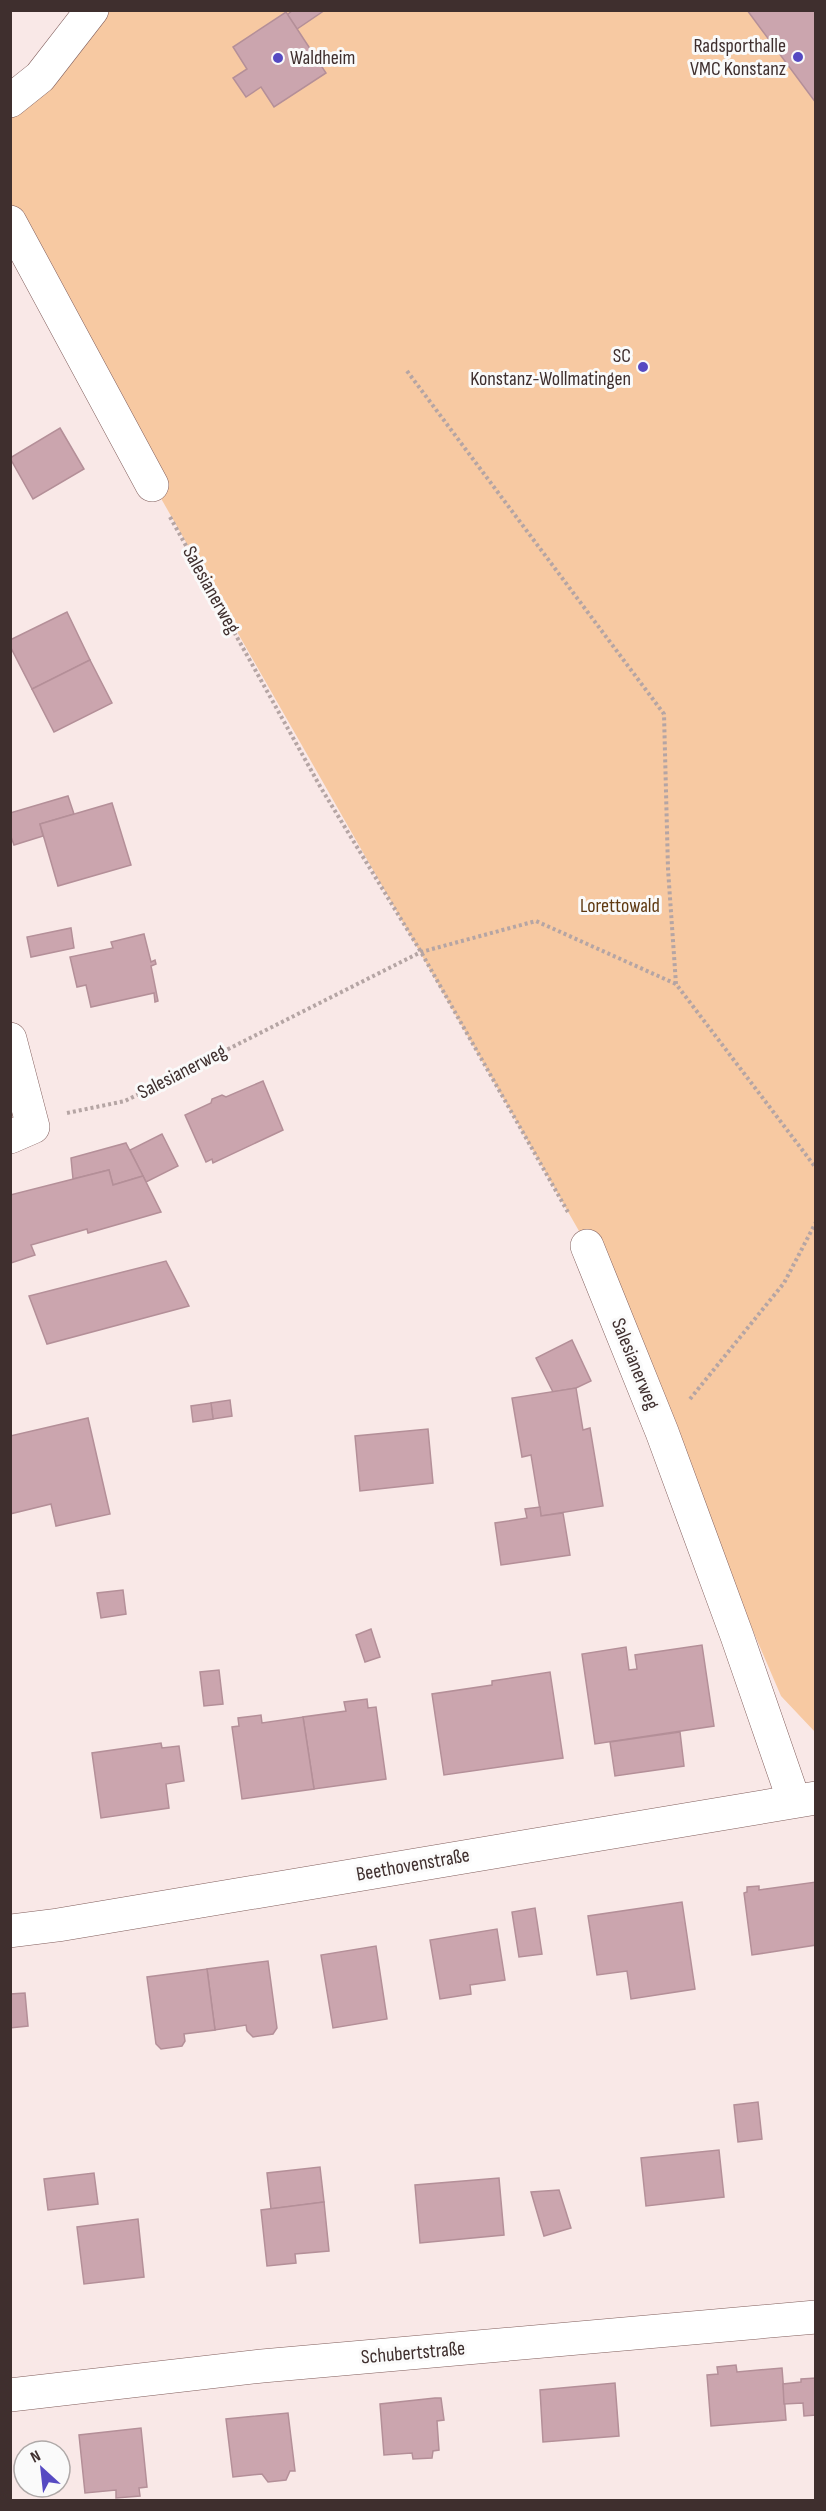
<svg xmlns="http://www.w3.org/2000/svg" width="826" height="2511" font-family="'Sofia Sans Condensed',sans-serif">
  <style>
    .green { fill: #f7c9a2 }
    .building { fill: #cba5ae; stroke: #b48f98; stroke-width: 1.5 }
    .lines { fill: none; stroke-linecap: round; stroke-linejoin: round }
    .minor-casing { stroke: #815e5c; stroke-width: 34 }
    .path { stroke: #b5a5a4; stroke-width: 4; stroke-dasharray: 3 3; stroke-linecap: butt }
    .minor { stroke: #fff; stroke-width: 33 }
    .poi-dot { fill: #564ac2; stroke: #fafafa; stroke-width: 2 }
    .labels { text-anchor: middle; dominant-baseline: central; stroke-width: 6; stroke-linejoin: round; paint-order: stroke }
    .poi-label { font-size: 20px; fill: #3f2f2e; stroke: #fafafa; text-anchor: end }
    .street-label { font-size: 20px; fill: #3f2f2e; stroke: #fafafa }
    .park-label { font-size: 20px; fill: #5f3911; stroke: #fafafa }
  </style>
  <rect width="100%" height="100%" fill="#f9e8e7"/>
  <path class="green" d="M92,11H815V1732L781,1696L587,1245L110,409L11,222L10,101Z"/>
  <g class="building">
    <path d="M293,10H325L297,29L287,15Z"/>
    <path d="M747,10H816V103Z"/>
    <path d="M286,12L326,73L274,107L261,87L246,97L233,78L247,69L233,47Z"/>
    <path d="M60,428L84,469L33,499L10,458Z"/>
    <path d="M67,612L90,660L32,689L10,646V640Z"/>
    <path d="M90,660L112,703L54,732L32,689Z"/>
    <path d="M68,796L74,814L40,824L43,836L14,845L10,834V813Z"/>
    <path d="M112,803L131,865L58,886L40,824Z"/>
    <path d="M71,928L74,948L31,957L27,937Z"/>
    <path d="M144,934L151,962L155,960L156,964L151,966L158,1001L155,1002L154,993L91,1007L86,985L77,987L70,957L113,948L111,942Z"/>
    <path d="M263,1081L283,1130L213,1163L212,1159L206,1162L185,1115L211,1103L212,1099L222,1095L226,1097Z"/>
    <path d="M162,1134L178,1166L146,1182L130,1150Z"/>
    <path d="M126,1143L143,1176L113,1185L109,1170L73,1179L71,1158Z"/>
    <path d="M109,1170L113,1185L143,1176L161,1212L88,1233L87,1229L31,1245L35,1255L11,1263L10,1195Z"/>
    <path d="M166,1261L189,1306L47,1344L29,1296Z"/>
    <path d="M572,1340L591,1381L576,1388L553,1392L536,1358Z"/>
    <path d="M576,1388L583,1430L590,1428L603,1506L541,1516L531,1455L522,1457L512,1398Z"/>
    <path d="M230,1400L232,1416L213,1419L211,1403Z"/>
    <path d="M211,1403L213,1419L193,1422L191,1406Z"/>
    <path d="M88,1418L110,1514L56,1526L51,1504L10,1514V1436Z"/>
    <path d="M428,1429L433,1483L360,1491L355,1436Z"/>
    <path d="M540,1507L541,1516L563,1513L570,1555L501,1565L495,1523L527,1518L525,1509Z"/>
    <path d="M123,1590L126,1614L101,1618L97,1593Z"/>
    <path d="M371,1629L380,1657L365,1662L356,1635Z"/>
    <path d="M702,1645L714,1726L595,1744L582,1654L626,1647L629,1670L637,1669L635,1655Z"/>
    <path d="M219,1670L223,1704L204,1706L200,1672Z"/>
    <path d="M550,1672L563,1758L444,1775L432,1694L492,1685V1681Z"/>
    <path d="M367,1699L368,1708L376,1707L386,1779L314,1789L303,1717L346,1711L344,1702Z"/>
    <path d="M261,1715L262,1723L303,1717L314,1789L242,1799L232,1727L239,1726L238,1718Z"/>
    <path d="M680,1732L684,1766L615,1776L610,1742Z"/>
    <path d="M161,1743L162,1748L179,1746L184,1781L166,1784L169,1808L101,1818L92,1753Z"/>
    <path d="M816,1882V1945L752,1955L744,1893L747,1892V1887L759,1886V1890Z"/>
    <path d="M682,1902L695,1989L631,1999L627,1971L597,1975L588,1916Z"/>
    <path d="M535,1908L542,1954L519,1957L512,1912Z"/>
    <path d="M497,1929L505,1980L470,1985L471,1994L440,1999L430,1940Z"/>
    <path d="M376,1946L387,2019L333,2028L321,1955Z"/>
    <path d="M268,1961L277,2028L273,2034L253,2037L247,2031L246,2025L215,2030L207,1969Z"/>
    <path d="M207,1969L215,2030L184,2034L185,2041L182,2046L161,2049L156,2044L147,1977Z"/>
    <path d="M25,1993L28,2026L10,2028V1994Z"/>
    <path d="M758,2102L762,2139L738,2142L734,2105Z"/>
    <path d="M719,2150L724,2197L646,2206L641,2158Z"/>
    <path d="M320,2167L324,2202L271,2209L267,2173Z"/>
    <path d="M94,2173L98,2204L48,2210L44,2179Z"/>
    <path d="M499,2178L504,2235L420,2243L415,2185Z"/>
    <path d="M559,2190L571,2228L544,2236L531,2192Z"/>
    <path d="M324,2202L329,2251L295,2254L296,2263L267,2266L261,2210Z"/>
    <path d="M138,2219L144,2277L84,2284L77,2227Z"/>
    <path d="M736,2365L737,2372L782,2368L786,2420L711,2426L707,2375L718,2374L717,2367Z"/>
    <path d="M816,2378V2415L804,2416L803,2403L784,2404L783,2384L801,2382V2379Z"/>
    <path d="M615,2383L619,2436L543,2442L540,2390Z"/>
    <path d="M435,2398H441L444,2420L437,2421L439,2450L433,2451L432,2458L413,2459L412,2453L384,2455L380,2404Z"/>
    <path d="M288,2413L295,2471H290L286,2480L268,2482L262,2474L233,2477L226,2419Z"/>
    <path d="M141,2428L147,2487L139,2488L140,2496L116,2498V2490L85,2493L79,2435Z"/>
  </g>
  <g class="lines">
    <defs>
      <g id="minor">
        <path d="M10,101L40,77L92,10"/>
        <path d="M10,222L152,485"/>
        <path d="M10,1039L33,1127L10,1137"/>
        <path d="M587,1246L662,1432L737,1636L794,1801"/>
        <path d="M10,1931L58,1925L816,1798"/>
        <path d="M10,2395L262,2366L816,2317"/>
      </g>
    </defs>
    <use href="#minor" class="minor-casing"/>
    <g class="path">
      <path d="M407,371L664,714L668,869L676,984L816,1168"/>
      <path d="M170,517L321,788L421,952L569,1214"/>
      <path d="M67,1113L125,1101L421,952L536,921L676,984"/>
      <path d="M690,1399L784,1283L816,1222"/>
    </g>
    <use href="#minor" class="minor"/>
  </g>
  <g class="poi-dot">
    <circle cx="798" cy="57" r="6"/>
    <circle cx="278" cy="58" r="6"/>
    <circle cx="643" cy="367" r="6"/>
  </g>
  <g class="labels">
    <g class="poi-label">
      <text x="786" y="46">Radsporthalle<tspan x="786" dy="23">VMC Konstanz</tspan></text>
      <text x="290" y="58" text-anchor="start">Waldheim</text>
      <text x="631" y="356">SC<tspan x="631" dy="23">Konstanz-Wollmatingen</tspan></text>
    </g>
    <g class="street-label">
      <text transform="translate(211 590) rotate(61)">Salesianerweg</text>
      <text transform="translate(182 1072) rotate(-27)">Salesianerweg</text>
      <text transform="translate(635 1364) rotate(68)">Salesianerweg</text>
      <text transform="translate(413 1865) rotate(-10)">Beethovenstraße</text>
      <text transform="translate(413 2353) rotate(-5)">Schubertstraße</text>
    </g>
    <g class="park-label">
      <text x="620" y="906">Lorettowald</text>
    </g>
  </g>
  <rect width="826" height="2511" fill="none" stroke="#3f2f2e" stroke-width="24"/>
  <g transform="translate(42 2469) rotate(333)"><circle r="28" fill="#fafafa" stroke="#afa9a8" stroke-width="1.5"/>
  <path d="M0-4.5L10 22L0 15L-10 22Z" fill="#564ac2"/>
  <text y="-9" font-size="16" font-weight="bold" text-anchor="middle" fill="#3f2f2e">N</text>
  </g>
</svg>
